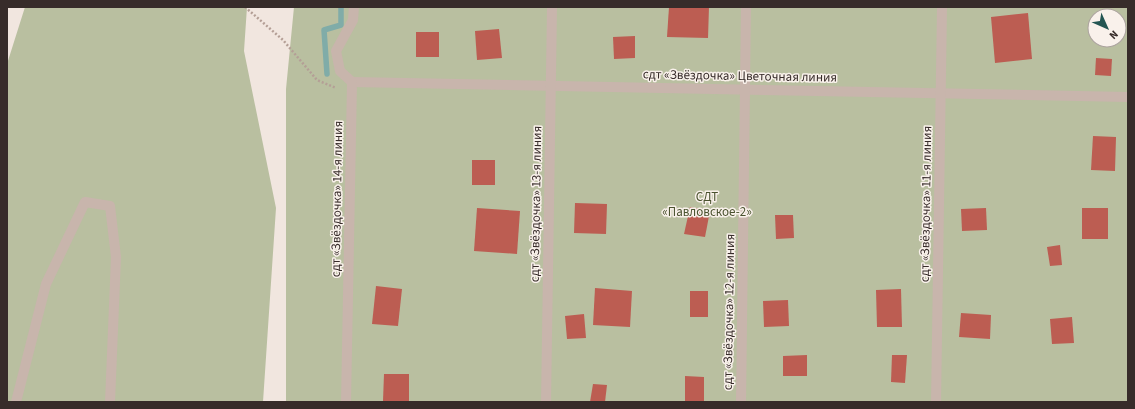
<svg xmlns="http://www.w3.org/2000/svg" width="1135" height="409" font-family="'Source Sans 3',sans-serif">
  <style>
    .green { fill: #b9bfa0; fill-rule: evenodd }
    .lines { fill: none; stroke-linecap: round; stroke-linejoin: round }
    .stream { stroke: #80aca8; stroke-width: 5.5 }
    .building { fill: #bc5d52 }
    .path { stroke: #b49f96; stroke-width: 2.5; stroke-dasharray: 2 2; stroke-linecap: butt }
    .minor { stroke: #c8b5ac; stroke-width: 10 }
    .labels { text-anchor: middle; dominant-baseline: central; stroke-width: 3; stroke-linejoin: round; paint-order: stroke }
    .street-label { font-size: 13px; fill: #372c2a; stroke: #f9f1eb }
    .park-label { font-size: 13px; fill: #4b5330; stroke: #f9f1eb }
  </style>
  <rect width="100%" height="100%" fill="#f1e6df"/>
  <g class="green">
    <path d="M25,7H247L244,51L276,208L263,402H7V64Z"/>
    <path d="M294,7H1128V402H286V89ZM1095,16H1119V40H1095Z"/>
  </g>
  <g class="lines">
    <path class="stream" d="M327,74L324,30L341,25V7"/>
  </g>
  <g class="building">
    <path d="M669,7H709L708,38L667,37Z"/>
    <path d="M1028,13L1032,59L995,63L991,17Z"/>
    <path d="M499,29L502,58L477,60L475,31Z"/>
    <rect x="416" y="32" width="23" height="25"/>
    <path d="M635,36V58L614,59L613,37Z"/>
    <path d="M1096,58L1112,59L1111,76L1095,75Z"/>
    <path d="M1093,136L1116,137L1115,171L1091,170Z"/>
    <rect x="472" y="160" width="23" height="25"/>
    <path d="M575,203L607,204L606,234L574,233Z"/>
    <path d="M690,207L710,211L705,237L684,234Z"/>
    <path d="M477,208L520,211L517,254L474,251Z"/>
    <path d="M986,208L987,230L962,231L961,209Z"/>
    <rect x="1082" y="208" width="26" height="31"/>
    <path d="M775,215H793L794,238L776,239Z"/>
    <path d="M1060,245L1062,265L1050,266L1047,247Z"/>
    <path d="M376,286L402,289L398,326L372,324Z"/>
    <path d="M595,288L632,291L630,327L593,325Z"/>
    <path d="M901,289L902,327H877L876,290Z"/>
    <rect x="690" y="291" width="18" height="26"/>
    <path d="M788,300L789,326L764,327L763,301Z"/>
    <path d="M961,313L991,315L990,339L959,337Z"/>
    <path d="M584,314L586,338L567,339L565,316Z"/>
    <path d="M1072,317L1074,343L1052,344L1050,319Z"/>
    <path d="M807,355V376H783V356Z"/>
    <path d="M892,355H907L905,383L891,382Z"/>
    <path d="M384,374H409V401H383Z"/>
    <path d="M685,376L704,377V402H685Z"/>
    <path d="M593,384L607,385L605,402H590Z"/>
  </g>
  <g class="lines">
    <path class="path" d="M245,7L283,40L317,80L336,88"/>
    <g class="minor">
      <path d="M352,82L1128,97"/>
      <path d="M16,402L46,284L85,202L110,206L116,257L110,402"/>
      <path d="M346,402L352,82L340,71L336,51L353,20L354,7"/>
      <path d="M546,402L552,7"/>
      <path d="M741,402L746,7"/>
      <path d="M936,402L942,7"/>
    </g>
  </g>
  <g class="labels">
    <g class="street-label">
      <text transform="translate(740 76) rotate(1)">сдт «Звёздочка» Цветочная линия</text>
      <text transform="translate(337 199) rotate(-89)">сдт «Звёздочка» 14-я линия</text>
      <text transform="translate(536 204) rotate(-89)">сдт «Звёздочка» 13-я линия</text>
      <text transform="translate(926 204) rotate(-89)">сдт «Звёздочка» 11-я линия</text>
      <text transform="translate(729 312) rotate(-89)">сдт «Звёздочка» 12-я линия</text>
    </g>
    <g class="park-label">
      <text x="707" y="197">СДТ<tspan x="707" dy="15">«Павловское-2»</tspan></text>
    </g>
  </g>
  <rect width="1135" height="409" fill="none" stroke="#372c2a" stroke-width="16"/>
  <g transform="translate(1107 28) rotate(135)"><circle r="19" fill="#f9f1eb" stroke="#aba29e"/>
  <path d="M0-3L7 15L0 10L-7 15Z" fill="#235552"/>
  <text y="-6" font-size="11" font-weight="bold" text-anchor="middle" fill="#372c2a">N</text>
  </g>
</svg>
